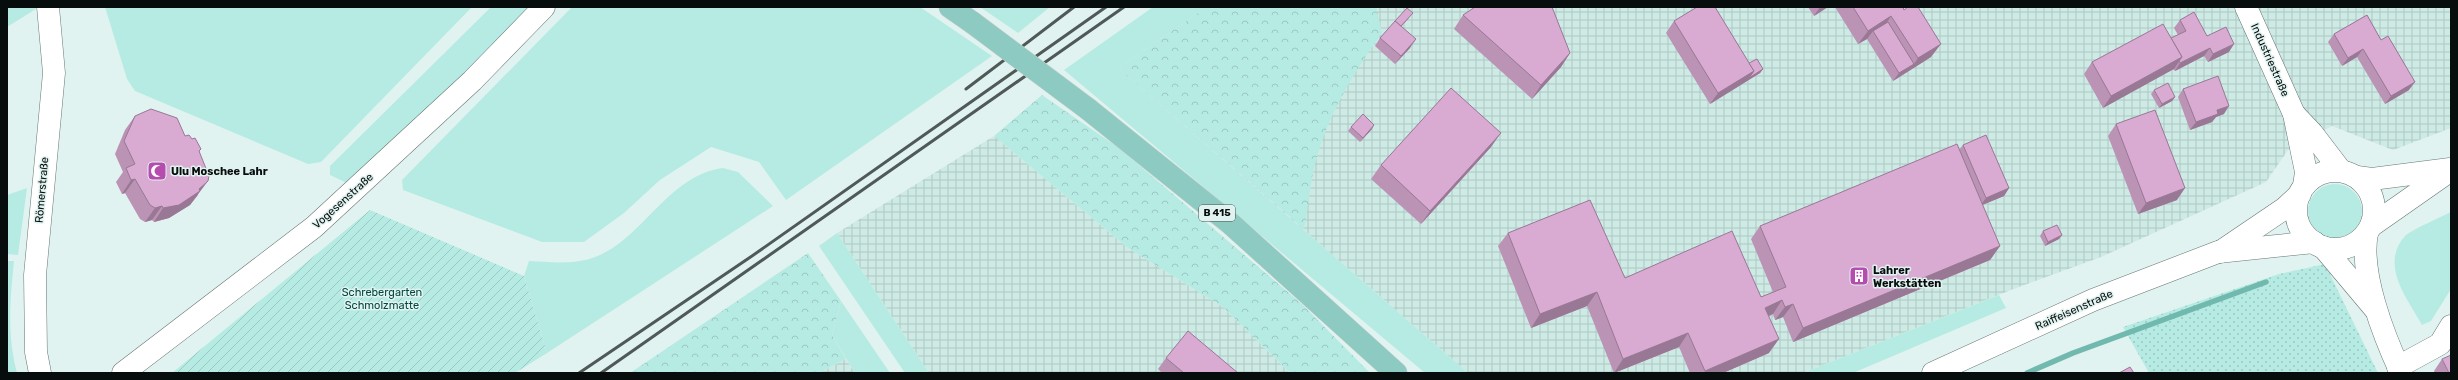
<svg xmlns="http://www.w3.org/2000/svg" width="2458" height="380" font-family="Rubik,sans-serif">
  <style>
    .industrial { fill: url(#industrial-grid) }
    .grass { fill: #b6ebe3 }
    .forest { fill: url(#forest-crowns) }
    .park { fill: url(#park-dots) }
    .garden { fill: url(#garden-furrows) }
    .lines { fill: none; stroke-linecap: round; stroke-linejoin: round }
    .stream { stroke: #71b9af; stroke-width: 5.5 }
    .minor-casing { stroke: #667673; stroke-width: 23 }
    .major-casing { stroke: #cdcfce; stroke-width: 23 }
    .minor { stroke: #fff; stroke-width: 22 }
    .major { stroke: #8ccac2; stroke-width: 22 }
    .rail { stroke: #4f5957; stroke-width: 3 }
    .major-bridge-casing { stroke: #cdcfce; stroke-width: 23; stroke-linecap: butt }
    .major-bridge { stroke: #8ccac2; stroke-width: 22 }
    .wall { fill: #bb93b5 }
    .shaded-wall { fill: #987894 }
    .building { fill: #d9abd3; stroke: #987894 }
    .labels { text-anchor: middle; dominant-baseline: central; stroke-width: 3; stroke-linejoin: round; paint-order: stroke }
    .shield { fill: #e1f3f0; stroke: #485250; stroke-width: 1 }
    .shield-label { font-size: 10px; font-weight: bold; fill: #070d0c }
    .street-label { font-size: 11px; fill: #070d0c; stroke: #e1f3f0 }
    .poi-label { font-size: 11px; font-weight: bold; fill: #070d0c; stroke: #e1f3f0; text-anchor: start }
    .park-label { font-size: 11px; fill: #034841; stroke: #e1f3f0 }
  </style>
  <defs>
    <pattern id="industrial-grid" width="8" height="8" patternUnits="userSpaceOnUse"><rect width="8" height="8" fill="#ceeae5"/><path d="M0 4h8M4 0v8" fill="none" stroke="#afc8c3"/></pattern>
    <pattern id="forest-crowns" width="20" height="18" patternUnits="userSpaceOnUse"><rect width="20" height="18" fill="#b6ebe3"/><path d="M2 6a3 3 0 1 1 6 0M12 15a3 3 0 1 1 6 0" fill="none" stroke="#9bc8c2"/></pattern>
    <pattern id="park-dots" width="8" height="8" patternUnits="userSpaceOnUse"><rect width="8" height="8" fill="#b6ebe3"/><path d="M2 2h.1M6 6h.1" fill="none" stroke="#9bc8c2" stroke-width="1.8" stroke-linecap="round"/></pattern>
    <pattern id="garden-furrows" width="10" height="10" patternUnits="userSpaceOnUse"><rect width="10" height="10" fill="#b6ebe3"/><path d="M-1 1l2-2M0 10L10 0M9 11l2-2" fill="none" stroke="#9bc8c2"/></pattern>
  </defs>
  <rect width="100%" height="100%" fill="#e1f3f0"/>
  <g class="industrial">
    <path d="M1207,7H2451V128L2393,150L2332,126L2288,150L2266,182L2101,257L2011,290L1803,373H1468L1118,68Z"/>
    <path d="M994,136L1128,248L1223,307L1290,373H929L837,233Z"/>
    <path d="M846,359L855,373H819Z"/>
  </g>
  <g class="grass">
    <path d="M7,7H35L36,9L7,27Z"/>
    <path d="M105,7H472L321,162L308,164L135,91L127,79Z"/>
    <path d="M491,7H532L465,75L349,184L330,175V166Z"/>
    <path d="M572,7H920L992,56L786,200L759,162L711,147L660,180L624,213L584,242H542L403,190L402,180Z"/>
    <path d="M980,7H1050L1018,33Z"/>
    <path d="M1153,7H1207L1118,68L1468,373H1425L1064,70Z"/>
    <path d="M723,168L738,172L773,206L547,353L524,276L529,261C551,262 574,265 595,257C642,240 668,175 723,168Z"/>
    <circle cx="2335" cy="211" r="27"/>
    <path d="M27,188L18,255L7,254V195Z"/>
    <path d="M2451,212V289L2431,321L2422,325C2408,299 2379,265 2405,236C2411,230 2441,217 2451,212Z"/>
    <path d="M837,233L929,373H905L819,246Z"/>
    <path d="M7,261H14C10,301 7,334 17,373H7Z"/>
    <path d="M1999,295L2006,308L1853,373H1803Z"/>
    <path d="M841,301L890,373H855L832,335Z"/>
  </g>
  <g class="forest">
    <path d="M1207,7H1376L1382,33C1355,71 1330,111 1317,157C1310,180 1309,205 1304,229L1118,68Z"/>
    <path d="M1042,95L1119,148L1303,305L1370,373H1290L1223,307L1128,248L994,136Z"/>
    <path d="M808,253L841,301L832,335L846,359L819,373H630Z"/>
  </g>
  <path class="park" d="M2325,264L2378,373H2149L2123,327L2279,274Z"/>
  <path class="garden" d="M370,210L524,276L547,353L515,373H172Z"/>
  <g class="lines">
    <path class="stream" d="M2027,373L2073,353L2266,282"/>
    <defs>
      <g id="minor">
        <path d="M2246,7L2294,114L2306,172L2304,186"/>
        <path d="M2294,114L2312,133L2341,171"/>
        <circle cx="2335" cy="210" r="39"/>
        <path d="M2357,177L2372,179L2450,169"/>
        <path d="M2371,226L2451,170"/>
        <path d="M2367,233C2359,273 2384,336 2401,373"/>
        <path d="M2323,247L2375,309"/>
        <path d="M2220,252L2285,208L2300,194"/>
        <path d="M2398,367L2440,344L2451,326"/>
        <path d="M40,373L36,352L35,275L54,73L48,7"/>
        <path d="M123,373L314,227L472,81L544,7"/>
        <path d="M1933,373L2093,300L2218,252L2314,242"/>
      </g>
      <g id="major">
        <path d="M950,7L973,23"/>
        <path d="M1088,109L1231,224L1396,373"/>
      </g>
    </defs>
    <use href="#minor" class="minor-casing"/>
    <use href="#major" class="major-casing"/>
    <use href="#minor" class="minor"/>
    <use href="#major" class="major"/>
    <g class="rail">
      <path d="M966,89L1074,7"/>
      <path d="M579,373L752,256L1106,7"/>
      <path d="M601,373L1124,7"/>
    </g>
    <defs>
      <path id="major-bridge" d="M973,23L1088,109"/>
    </defs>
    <use href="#major-bridge" class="major-bridge-casing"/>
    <use href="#major-bridge" class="major-bridge"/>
  </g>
  <g class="wall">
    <path d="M1808,7H1828L1814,16Z"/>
    <path d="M1835,7H1903L1931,57L1893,81L1867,39L1858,44Z"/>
    <path d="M1463,15L1570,53L1561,67L1532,99L1454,29Z"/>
    <path d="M2367,15L2409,90L2385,104L2357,57L2342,66L2328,42L2334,34Z"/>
    <path d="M1410,17L1401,27L1410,48L1395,64L1375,46L1380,38Z"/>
    <path d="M2180,20L2207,36L2229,52L2208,62L2204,56L2175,71L2173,69L2103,108L2084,74L2092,62L2171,38L2178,35L2174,28Z"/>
    <path d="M1674,21L1749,63L1763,69L1760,73L1710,104L1666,33Z"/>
    <path d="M2183,89L2224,114L2216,117L2212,122L2190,130L2178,97Z"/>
    <path d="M2154,90L2175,97L2172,101L2159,108L2151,94Z"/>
    <path d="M135,116L192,139L201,149L199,152L198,195L190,205L169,218L154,222L152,220L145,222L140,219L125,193L122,194L116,182L123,172L115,154L125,130Z"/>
    <path d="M2116,124L2177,200L2138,214L2108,136Z"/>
    <path d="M1351,127L1372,129L1360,142L1348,131Z"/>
    <path d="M1963,145L2009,188L2004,196L1982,205L2000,246L1990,260L1793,342L1783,317L1775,320L1773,314L1769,316V353L1723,373H1690L1679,347L1614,373L1587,306L1531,328L1498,246L1508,233L1625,278L1761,297L1773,292L1751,239L1760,226L1959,150Z"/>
    <path d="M1491,147L1421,224L1371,179L1381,165Z"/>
    <path d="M2043,231L2062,235L2059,239L2045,246L2040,236Z"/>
    <path d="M1166,358L1238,373H1162L1158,369Z"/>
    <path d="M2442,359L2451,373H2435L2434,371Z"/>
  </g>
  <g class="shaded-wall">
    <path d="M1820,7H1828L1814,16Z"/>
    <path d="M1891,16L1882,30L1873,31L1867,39L1858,44L1868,31Z"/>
    <path d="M1416,39L1410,48L1395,64L1401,56Z"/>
    <path d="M1941,44L1931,57L1893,81L1899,73L1914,64L1918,58Z"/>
    <path d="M2234,44L2229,52L2208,62L2213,54Z"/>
    <path d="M2210,48L2204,56L2175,71L2180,63Z"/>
    <path d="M2363,49L2357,57L2342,66L2348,58Z"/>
    <path d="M1570,53L1561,67L1532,99L1541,85Z"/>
    <path d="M2182,57L2174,69L2103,108L2111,96Z"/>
    <path d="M1763,69L1760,73L1710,104L1718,93L1754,71Z"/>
    <path d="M2415,82L2409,90L2385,104L2391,96Z"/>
    <path d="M2175,97L2172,101L2159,108L2162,104Z"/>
    <path d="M2229,106L2224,114L2216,117L2212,122L2190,130L2196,122L2217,110Z"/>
    <path d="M1374,125L1372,129L1360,142L1363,138Z"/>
    <path d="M1501,133L1491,147L1421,224L1430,211Z"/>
    <path d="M135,179L125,193L122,194L131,180Z"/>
    <path d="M208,181L190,205L169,218L154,222L163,208L199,189Z"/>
    <path d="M2009,188L2004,196L1980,206L1986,198Z"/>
    <path d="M2185,188L2177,200L2138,214L2146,203Z"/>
    <path d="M162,206L152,220L145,222L155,208Z"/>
    <path d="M2062,235L2059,239L2045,246L2048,242Z"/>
    <path d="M2000,246L1990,260L1793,342L1803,328Z"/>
    <path d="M1597,292L1587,306L1531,328L1540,314Z"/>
    <path d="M1782,300L1773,314L1756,321L1765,308Z"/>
    <path d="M1793,304L1783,317L1775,320L1785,307Z"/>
    <path d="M1688,333L1679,347L1614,373L1623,359Z"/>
    <path d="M1779,339L1769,353L1723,373H1704L1705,371Z"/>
  </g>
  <g class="building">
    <path d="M1475,7H1552L1570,53L1541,85L1463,15Z"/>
    <path d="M1697,7H1715L1754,71L1718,93L1674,21Z"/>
    <path d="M1853,7H1903L1904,10L1908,7H1918L1941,44L1918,58L1891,16L1868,31Z"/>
    <path d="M1407,8L1413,13L1401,26L1395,21Z"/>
    <path d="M2194,12L2207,36L2226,27L2234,44L2213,54L2210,48L2180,63L2179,61L2182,57L2171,38L2186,31L2180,20Z"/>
    <path d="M2367,15L2381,40L2388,36L2415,82L2391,96L2363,49L2348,58L2334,34Z"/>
    <path d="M1395,21L1416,39L1401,56L1380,38Z"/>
    <path d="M1888,22L1914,64L1899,73L1873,31Z"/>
    <path d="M2163,24L2182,57L2111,96L2092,62Z"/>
    <path d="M1757,59L1763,69L1749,78L1754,71L1749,63Z"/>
    <path d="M2218,76L2229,106L2217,110L2218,114L2196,122L2183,89Z"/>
    <path d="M2168,83L2175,97L2162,104L2154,90Z"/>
    <path d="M1451,88L1501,133L1430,211L1381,165Z"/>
    <path d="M151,109L177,118L185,136L189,135L192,139L195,138L201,149L199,151L209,176L208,181L199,189L200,191L179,205L163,208L162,206L155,208L150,205L135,179L131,180L126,168L135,164L124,141L135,116Z"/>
    <path d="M2155,110L2185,188L2146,203L2116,124Z"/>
    <path d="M1363,114L1374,125L1363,138L1351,127Z"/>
    <path d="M1986,135L2009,188L1986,198L1963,145Z"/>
    <path d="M1957,144L2000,246L1803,328L1793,304L1785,307L1782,300L1765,308L1779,339L1705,371L1688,333L1623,359L1597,292L1540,314L1508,233L1590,200L1625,278L1732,231L1761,297L1786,287L1760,226Z"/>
    <path d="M2057,225L2062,235L2048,242L2043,231Z"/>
    <path d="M1188,331L1238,373H1184L1166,358Z"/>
    <path d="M2451,355V373H2449L2442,359Z"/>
    <path d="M2130,367L2134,373H2119Z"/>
  </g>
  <defs>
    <symbol id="mosque-square" viewBox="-11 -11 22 22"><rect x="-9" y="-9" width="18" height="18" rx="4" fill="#b64dae" stroke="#e1f3f0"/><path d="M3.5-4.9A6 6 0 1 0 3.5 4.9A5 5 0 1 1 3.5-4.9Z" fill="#fff"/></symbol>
    <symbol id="building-square" viewBox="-11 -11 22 22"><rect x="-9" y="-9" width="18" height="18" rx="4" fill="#b64dae" stroke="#e1f3f0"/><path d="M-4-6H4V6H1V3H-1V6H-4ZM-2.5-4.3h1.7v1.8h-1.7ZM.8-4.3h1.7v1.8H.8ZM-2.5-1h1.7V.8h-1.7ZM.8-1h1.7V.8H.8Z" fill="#fff"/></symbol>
  </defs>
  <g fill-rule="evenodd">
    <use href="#mosque-square" x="146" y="160" width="22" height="22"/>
    <use href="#building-square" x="1848" y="265" width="22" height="22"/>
  </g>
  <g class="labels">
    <rect class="shield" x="1199" y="205" width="36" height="16" rx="3"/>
    <g class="shield-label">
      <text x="1217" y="213">B 415</text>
    </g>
    <g class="street-label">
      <text transform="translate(2270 60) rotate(66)">Industriestraße</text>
      <text transform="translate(42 190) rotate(-85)">Römerstraße</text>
      <text transform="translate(343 201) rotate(-42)">Vogesenstraße</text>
      <text transform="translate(2074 310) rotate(-24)">Raiffeisenstraße</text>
    </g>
    <g class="poi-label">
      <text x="171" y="171">Ulu Moschee Lahr</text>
      <text x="1873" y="270">Lahrer<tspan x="1873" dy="13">Werkstätten</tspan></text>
    </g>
    <g class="park-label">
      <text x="382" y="292">Schrebergarten<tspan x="382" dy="13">Schmolzmatte</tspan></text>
    </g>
  </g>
  <rect width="2458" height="380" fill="none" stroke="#070d0c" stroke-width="16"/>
</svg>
